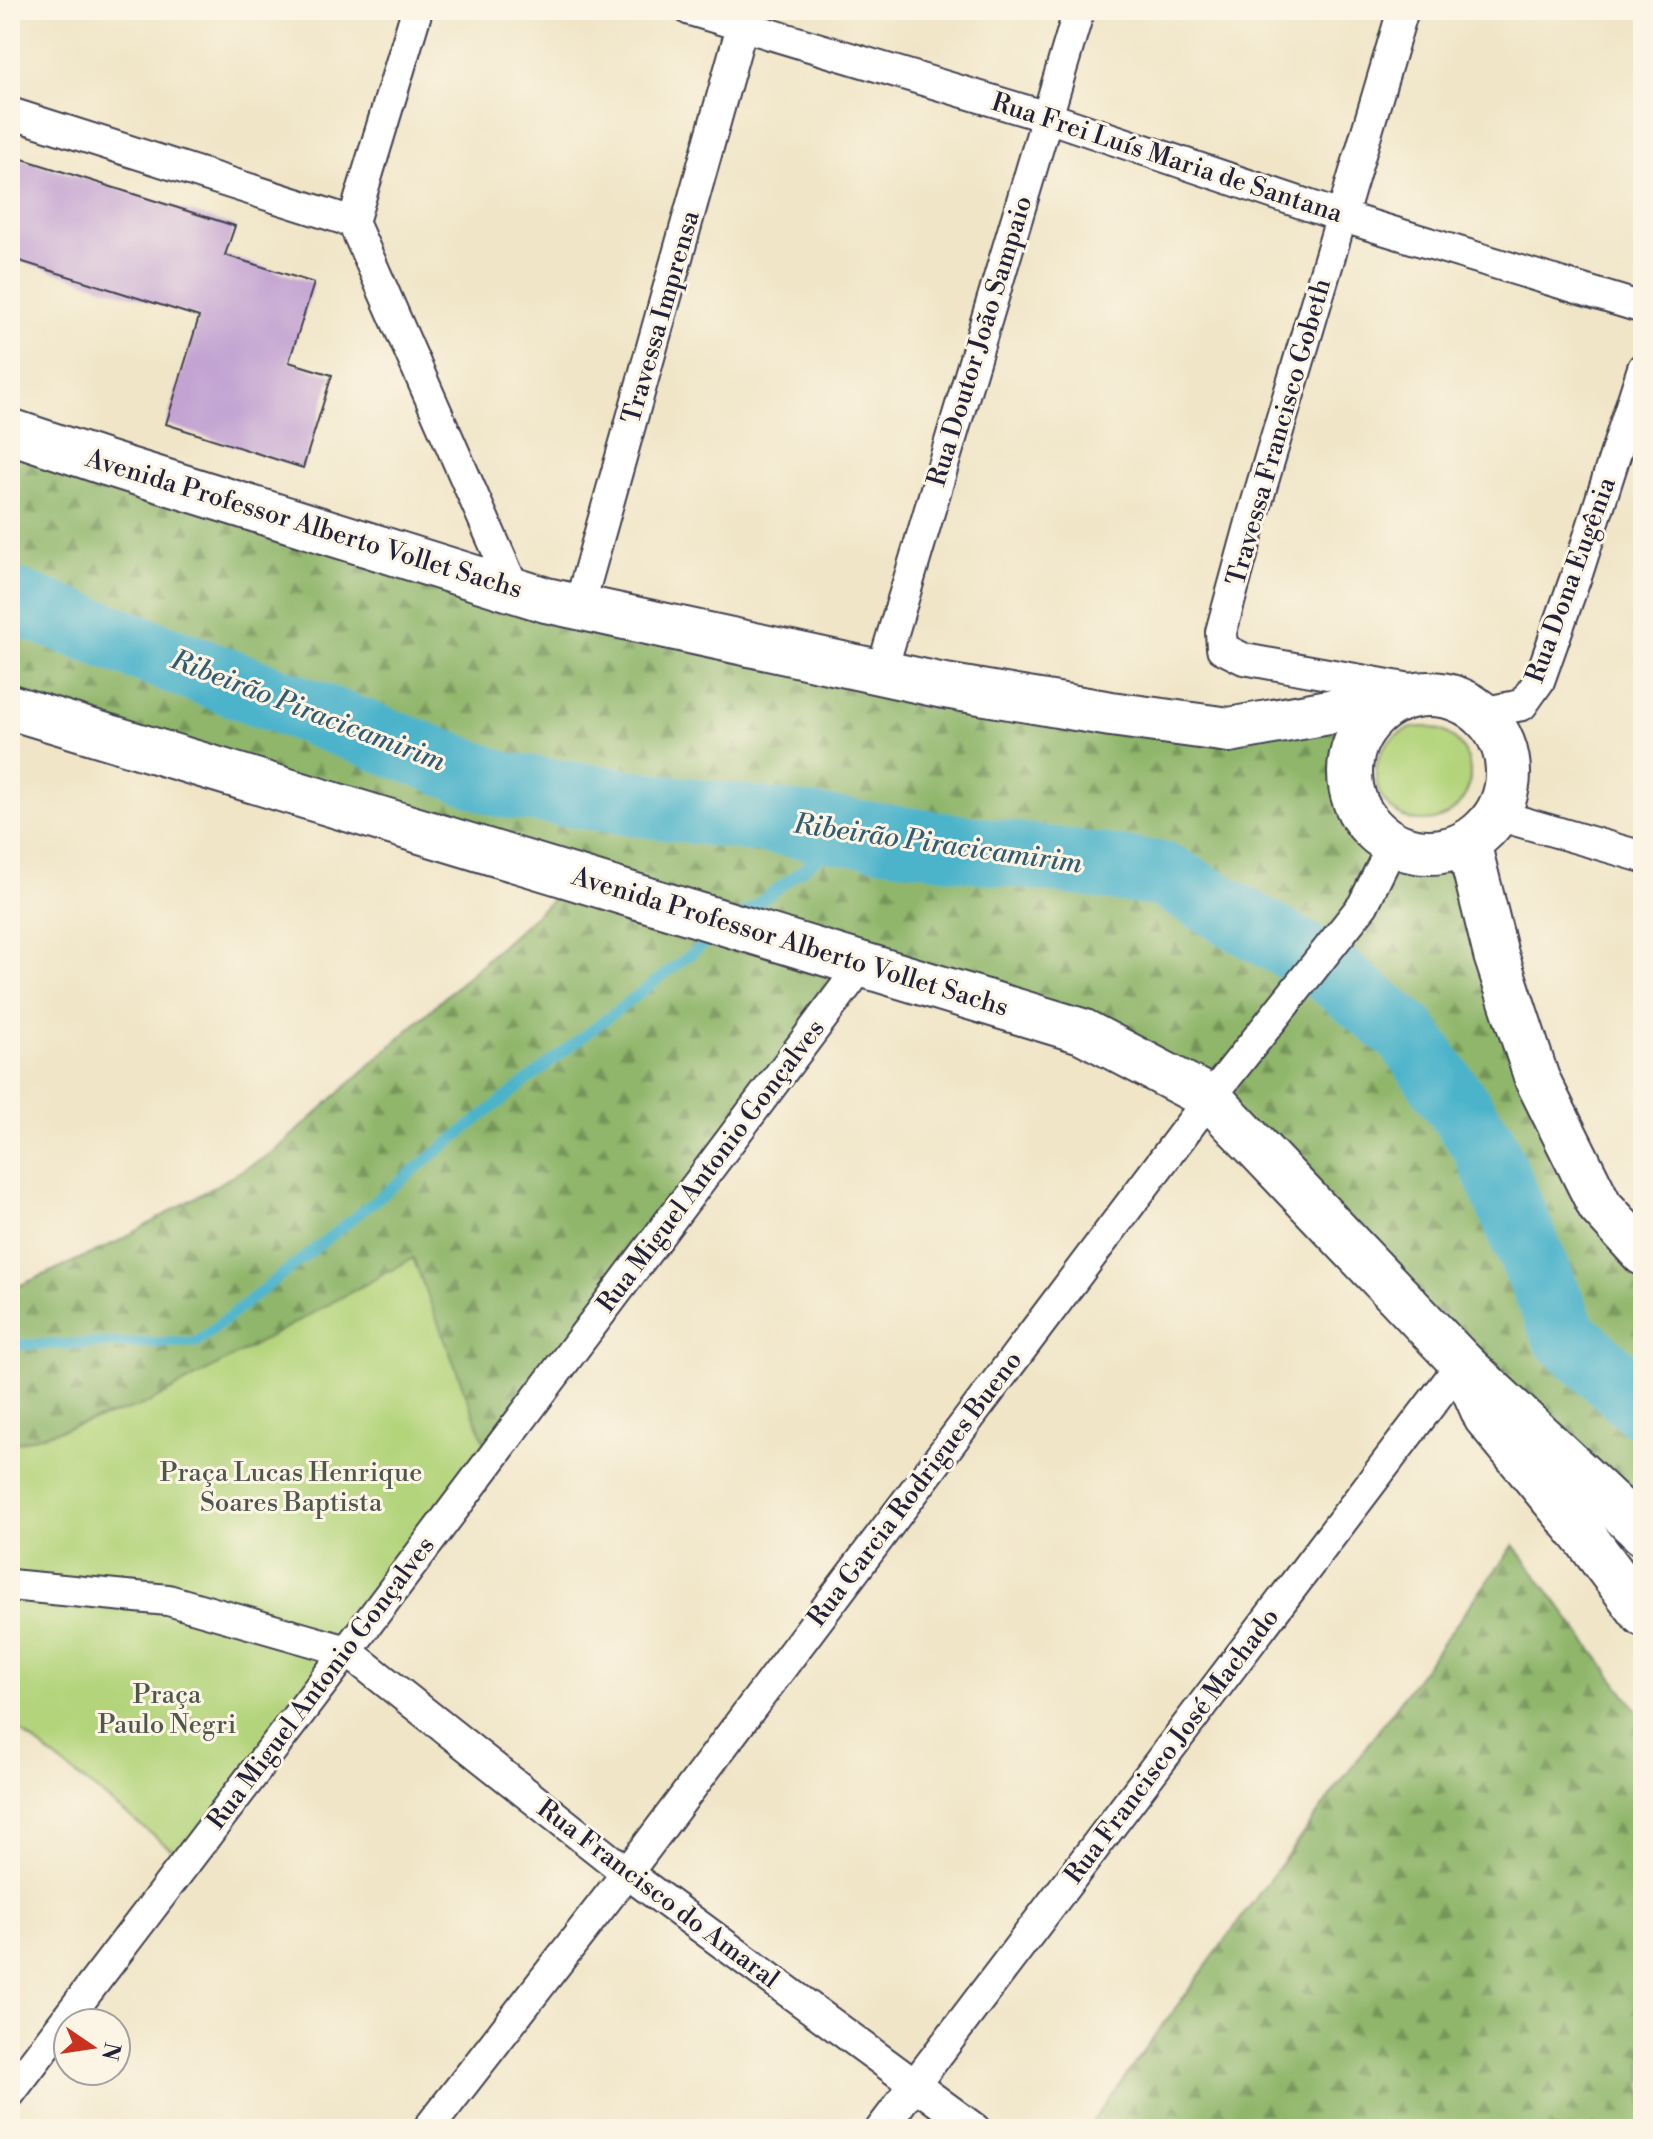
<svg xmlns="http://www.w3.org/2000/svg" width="1653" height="2139" font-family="'Libre Bodoni',serif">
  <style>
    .forest { fill: url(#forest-firs); stroke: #586c53; stroke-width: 2 }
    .green { fill: #b4d47b; stroke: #6b7b5b; stroke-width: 2 }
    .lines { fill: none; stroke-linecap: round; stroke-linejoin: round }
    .stream { stroke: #4bb3ca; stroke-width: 11 }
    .river { stroke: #4bb3ca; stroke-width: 66 }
    .building { fill: #c2a3d2 }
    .street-casing { stroke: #413f50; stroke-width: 34 }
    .secondary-casing { stroke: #413f50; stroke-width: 48 }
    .highway-casing { stroke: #413f50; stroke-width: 48 }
    .street { stroke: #fff; stroke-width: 30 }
    .secondary { stroke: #fff; stroke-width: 44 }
    .highway { stroke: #fff; stroke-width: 44 }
    .labels { text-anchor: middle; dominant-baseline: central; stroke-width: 6; stroke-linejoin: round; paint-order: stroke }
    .street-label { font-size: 26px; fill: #22223b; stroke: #fcf5e5 }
    .park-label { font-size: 26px; fill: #4e574e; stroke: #fcf5e5 }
    .water-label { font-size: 28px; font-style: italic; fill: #325c74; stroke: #fcf5e5 }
  </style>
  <defs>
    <pattern id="forest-firs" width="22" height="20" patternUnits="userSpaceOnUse" patternTransform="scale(2)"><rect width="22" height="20" fill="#8fb66b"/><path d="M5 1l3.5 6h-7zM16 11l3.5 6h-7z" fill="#749459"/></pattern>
  </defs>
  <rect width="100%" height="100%" fill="#fcf5e5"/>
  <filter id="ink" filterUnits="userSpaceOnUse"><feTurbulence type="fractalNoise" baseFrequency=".0125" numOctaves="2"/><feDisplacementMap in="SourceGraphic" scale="16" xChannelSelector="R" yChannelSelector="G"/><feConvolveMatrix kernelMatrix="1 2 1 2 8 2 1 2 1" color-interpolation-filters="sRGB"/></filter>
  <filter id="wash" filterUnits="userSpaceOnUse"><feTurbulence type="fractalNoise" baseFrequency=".006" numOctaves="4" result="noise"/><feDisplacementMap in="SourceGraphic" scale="32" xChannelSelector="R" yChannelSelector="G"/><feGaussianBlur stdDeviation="1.8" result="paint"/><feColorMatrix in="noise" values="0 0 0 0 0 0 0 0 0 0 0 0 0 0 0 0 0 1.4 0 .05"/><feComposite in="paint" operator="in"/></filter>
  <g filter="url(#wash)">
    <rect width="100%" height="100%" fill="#f0e5c7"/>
    <g class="forest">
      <path d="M10,421L515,591L1229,730L1401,699L1362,732L1358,807L1393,844L1468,842L1600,1206L1643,1253V1533L1210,1098L862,965L491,1459L413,1259L145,1405L10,1445V1290L117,1242L274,1152L577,877L10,707Z"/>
      <path d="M1514,1545L1643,1718V2129H1087Z"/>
    </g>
    <g class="green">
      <circle cx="1423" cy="774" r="47"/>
      <path d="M413,1258L491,1459L185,1860L10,1723V1445L145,1405Z"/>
    </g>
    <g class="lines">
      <g class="stream">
        <path d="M740,917L851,833"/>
        <path d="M10,1345L197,1342L572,1045L720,932"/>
      </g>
      <path class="river" d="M10,599L503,785L1164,875L1320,964L1407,1034L1483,1142L1565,1335L1643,1406"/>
    </g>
    <g id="blocks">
      <path class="building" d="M10,155L235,226L225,255L314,283L289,362L332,375L303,468L166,424L199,317L10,258Z"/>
    </g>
  </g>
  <g filter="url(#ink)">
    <use href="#blocks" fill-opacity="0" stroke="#413f50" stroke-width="2"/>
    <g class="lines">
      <defs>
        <g id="street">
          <path d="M690,10L1047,117L1343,217L1643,308"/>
          <path d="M1403,10L1253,515L1221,632L1222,648L1244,659L1433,693"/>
          <path d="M10,113L353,222L515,591"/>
          <path d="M353,222L417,10"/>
          <path d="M579,607L742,26"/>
          <path d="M881,673L1079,10"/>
          <path d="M1481,713L1522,705L1539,681L1578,571L1643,368"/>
          <path d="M1497,815L1643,857"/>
          <path d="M10,1585L168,1600L347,1651L627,1873L975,2129"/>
          <path d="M10,2093L347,1651L862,965"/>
          <path d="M428,2129L627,1873L1210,1098L1363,905L1393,844"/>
          <path d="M881,2129L1462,1363"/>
        </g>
        <g id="secondary">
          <path d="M10,431L106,463L546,600L939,685L1111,714L1229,730L1401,699"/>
          <circle cx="1429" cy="773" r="79"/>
          <path d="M10,707L1082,1031L1210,1098L1462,1363L1643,1533"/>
          <path d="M1468,842L1496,955L1537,1079L1600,1206L1643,1253"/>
        </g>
        <path id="highway" d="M1462,1363L1486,1417L1587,1540L1643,1614"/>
      </defs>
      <use href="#street" class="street-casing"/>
      <use href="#secondary" class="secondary-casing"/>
      <use href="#highway" class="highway-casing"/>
      <use href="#street" class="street"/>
      <use href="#secondary" class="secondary"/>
      <use href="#highway" class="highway"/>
    </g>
  </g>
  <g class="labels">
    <g class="street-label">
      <text transform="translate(1167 158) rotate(18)">Rua Frei Luís Maria de Santana</text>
      <text transform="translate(661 317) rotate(-74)">Travessa Imprensa</text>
      <text transform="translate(980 341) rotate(-73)">Rua Doutor João Sampaio</text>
      <text transform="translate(1279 432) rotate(-74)">Travessa Francisco Gobeth</text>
      <text transform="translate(304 524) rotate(17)">Avenida Professor Alberto Vollet Sachs</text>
      <text transform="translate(1571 580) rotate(-70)">Rua Dona Eugênia</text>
      <text transform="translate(790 942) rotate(17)">Avenida Professor Alberto Vollet Sachs</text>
      <text transform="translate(711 1166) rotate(-53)">Rua Miguel Antonio Gonçalves</text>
      <text transform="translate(915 1489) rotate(-53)">Rua Garcia Rodrigues Bueno</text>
      <text transform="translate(321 1683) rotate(-53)">Rua Miguel Antonio Gonçalves</text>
      <text transform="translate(1172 1746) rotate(-53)">Rua Francisco José Machado</text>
      <text transform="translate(658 1894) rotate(37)">Rua Francisco do Amaral</text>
    </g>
    <g class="park-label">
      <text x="291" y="1473">Praça Lucas Henrique<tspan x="291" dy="30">Soares Baptista</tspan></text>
      <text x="167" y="1695">Praça<tspan x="167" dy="30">Paulo Negri</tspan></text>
    </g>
    <g class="water-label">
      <text transform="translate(308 711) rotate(21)">Ribeirão Piracicamirim</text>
      <text transform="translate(938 844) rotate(8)">Ribeirão Piracicamirim</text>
    </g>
  </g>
  <rect width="1653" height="2139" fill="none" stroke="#fcf5e5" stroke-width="40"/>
  <g transform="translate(92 2047) rotate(103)"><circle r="38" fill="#fcf5e5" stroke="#a5a1a1" stroke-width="2"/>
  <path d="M0-6L14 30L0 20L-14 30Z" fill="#c8321e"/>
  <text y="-12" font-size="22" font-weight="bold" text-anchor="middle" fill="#22223b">N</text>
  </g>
</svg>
